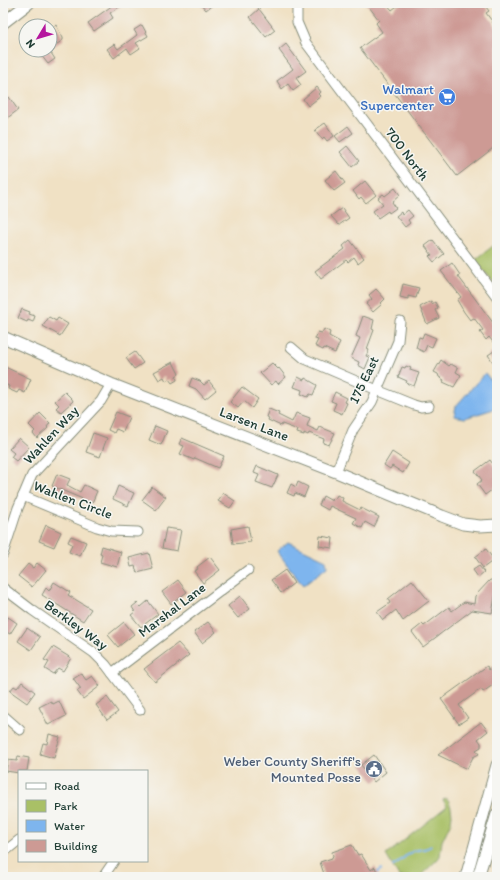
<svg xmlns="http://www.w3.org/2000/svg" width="500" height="880" font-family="Itim,sans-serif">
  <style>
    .green { fill: #a9c066; stroke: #647e4d }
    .water { fill: #7eb5ee; stroke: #4e7991 }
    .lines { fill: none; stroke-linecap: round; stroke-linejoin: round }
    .stream { stroke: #7eb5ee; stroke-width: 2 }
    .building { fill: #cd9a94 }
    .minor-casing { stroke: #888f7c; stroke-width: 11 }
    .major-casing { stroke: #888f7c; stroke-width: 13 }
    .minor { stroke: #fff; stroke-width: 9 }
    .major { stroke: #fff; stroke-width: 11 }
    .labels { text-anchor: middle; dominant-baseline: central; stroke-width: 3; stroke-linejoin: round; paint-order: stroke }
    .shop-label { font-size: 14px; fill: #366cbe; stroke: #f6f6f2; text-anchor: end }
    .street-label { font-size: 14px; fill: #1f3d34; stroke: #f6f6f2 }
    .service-label { font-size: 14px; fill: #4e5e75; stroke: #f6f6f2; text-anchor: end }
  </style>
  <rect width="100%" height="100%" fill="#f6f6f2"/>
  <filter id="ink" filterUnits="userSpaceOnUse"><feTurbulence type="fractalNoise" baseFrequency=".025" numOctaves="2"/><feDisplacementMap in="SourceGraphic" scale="8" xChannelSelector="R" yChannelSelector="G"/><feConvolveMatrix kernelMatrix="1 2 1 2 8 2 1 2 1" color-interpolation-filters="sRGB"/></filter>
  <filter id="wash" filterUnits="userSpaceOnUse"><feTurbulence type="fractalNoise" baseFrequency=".012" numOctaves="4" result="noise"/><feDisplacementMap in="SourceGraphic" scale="16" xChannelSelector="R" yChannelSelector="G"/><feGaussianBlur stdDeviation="0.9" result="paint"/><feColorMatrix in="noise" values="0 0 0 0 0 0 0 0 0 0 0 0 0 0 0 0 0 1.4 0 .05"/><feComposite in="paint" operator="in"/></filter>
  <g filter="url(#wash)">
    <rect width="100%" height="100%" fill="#f0e1c4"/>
    <g class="green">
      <path d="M497,243V288L475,260Z"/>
      <path d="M445,798L449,801L451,808L452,815L451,822L442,841L440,856L437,860L419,877H399L386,855L447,806L443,800Z"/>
    </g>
    <g class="water">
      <path d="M485,373L497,388V408L465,418L454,416L456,406Z"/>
      <path d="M288,542L326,560L327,567L303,586L277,551Z"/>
    </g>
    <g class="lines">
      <g class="stream">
        <path d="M393,866C401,863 404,855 412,852C418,848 425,851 431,846"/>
        <path d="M378,872L382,869"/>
      </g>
    </g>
    <g id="blocks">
      <g class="building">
        <path d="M111,3H125L110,13L113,18L94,31L88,23L113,5Z"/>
        <path d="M200,3H215L206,10Z"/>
        <path d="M366,3H386L392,10L401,3H483L489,11L486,13L497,28V145L457,176L360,48L382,32L376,23L379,20Z"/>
        <path d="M259,9L275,30L266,37L250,17Z"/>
        <path d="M56,25L63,38V40L50,49V29Z"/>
        <path d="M142,25L148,36L136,43L140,48L131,54L127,48L114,58L107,49L114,44L118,49L137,35L134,30Z"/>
        <path d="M286,44L306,71L296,78L301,85L293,91L288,84L282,89L277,81L293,69L279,50Z"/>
        <path d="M37,50H49L55,59L48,64Z"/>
        <path d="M317,87L321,92L319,94L321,96L308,106L303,99Z"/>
        <path d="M9,97L18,110L6,119L3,115V102Z"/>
        <path d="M325,123L334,136L327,141L324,137L322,139L315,130Z"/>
        <path d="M348,126L353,133L340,142L335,136Z"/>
        <path d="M347,146L359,161L352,167L340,152Z"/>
        <path d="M336,171L345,183L334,191L325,180Z"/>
        <path d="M365,181L376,195L366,203L361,197L359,199L353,191Z"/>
        <path d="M395,188L400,195L392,202L396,208L389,213L388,211L378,218L373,211L383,204L378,198L383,194L385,196Z"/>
        <path d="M342,208L349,218L339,225L331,216Z"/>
        <path d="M408,210L413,216L408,220L410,223L405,227L396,216L401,212L402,215Z"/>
        <path d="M350,240L364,258L358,263L354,257L348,262L346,260L321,279L315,271L345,249L343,246Z"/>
        <path d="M433,240L444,254L434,262L429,256L432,255L425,246Z"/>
        <path d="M452,263L460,275L458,276L497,328V347L489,337L486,340L480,332L483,330L474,318L470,320L464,312L457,300L461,297L441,271Z"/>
        <path d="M403,284L419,288L416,298L408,296V299L400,297Z"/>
        <path d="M376,289L385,299L381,303L382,304L373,312L366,304L372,299L369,295Z"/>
        <path d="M431,301L432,304L435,302L438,308L435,310L439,318L427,324L420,307Z"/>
        <path d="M22,309L30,312L29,314L35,316L33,322L28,320L27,322L18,318Z"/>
        <path d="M363,316L374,320L372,329L374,330L367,349L369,350L366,356L370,357L365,369L358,365L359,362L351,358L360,338L356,336Z"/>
        <path d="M49,317L56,321L58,318L68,324L60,336L43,326Z"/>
        <path d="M324,329L330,332L329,336L340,342L335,353L324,348L323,350L315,346L318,340L315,339L318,332L322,333Z"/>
        <path d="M424,333L436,338L432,347L427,345L424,352L416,348L419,337L422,338Z"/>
        <path d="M497,349V360L493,362L488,355Z"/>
        <path d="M135,352L143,363L134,369L126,358Z"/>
        <path d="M441,360L449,366L451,364L458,368L456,372L461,375L454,387L443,382L444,380L439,377L438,374L434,372Z"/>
        <path d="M173,362L179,374L176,376L177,380L172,383L169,379L166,381L164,377L159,380L154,372Z"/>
        <path d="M272,363L278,369L279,368L286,377L278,384L276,381L271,385L260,373Z"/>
        <path d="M406,366L411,368L410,370L419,373L414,386L406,383L407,381L398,377L402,367L405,368Z"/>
        <path d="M5,367L31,379L25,393L19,390L17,393L8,389L9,386L3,383V372Z"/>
        <path d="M298,377L304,380L305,378L317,385L313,395L310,394L308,397L301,394L302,390L294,387Z"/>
        <path d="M192,378L200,381L204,385L209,381L216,390L205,399L196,389L189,386Z"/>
        <path d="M242,387L258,399L252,408L244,401L238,408L230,402Z"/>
        <path d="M65,392L72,399L73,401L61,412L56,408L59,405L55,401Z"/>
        <path d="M335,392L347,398L345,402L347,403L342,414L333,410L336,403L331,401Z"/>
        <path d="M269,409L279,413L278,415L292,422L296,413L310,418L307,426L318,431L320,427L335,433L329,445L323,443L324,439L309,433L308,435L304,433V435L297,433L298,430L282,424L281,426L268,420L269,418L266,417Z"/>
        <path d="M116,412L129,417L123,432L116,429L114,433L108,430Z"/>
        <path d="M40,413L50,423L47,427L48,428L37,438L33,433L35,431L29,425Z"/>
        <path d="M155,426L167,431L161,445L149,440Z"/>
        <path d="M93,433L107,438L100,457L86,452Z"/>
        <path d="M19,438L29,447L16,461L11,457L14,453L9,449Z"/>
        <path d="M182,438L224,456L218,468L195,458L194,460L180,454L184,446L179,444Z"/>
        <path d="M392,452L409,463L403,473L392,466L390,469L384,465Z"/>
        <path d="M490,460L497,470V486L485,495L477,484L482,480L475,471Z"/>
        <path d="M257,466L278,475L272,488L256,482L259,475L254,473Z"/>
        <path d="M57,474L70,479L67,485L80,492L84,485L97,491L92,503L52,486Z"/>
        <path d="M298,482L308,487L304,497L295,493L294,496L287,493L291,484L296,487Z"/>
        <path d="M118,486L134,493L128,506L113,499Z"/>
        <path d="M152,487L166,497L156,510L142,500Z"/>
        <path d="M223,493L235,501L230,508L218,501Z"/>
        <path d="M337,495L343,498L342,501L360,510L361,508L379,517L374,527L365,522L362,528L353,523L356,518L330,506L328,510L319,505L323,496L332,501L333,498L335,499Z"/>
        <path d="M46,525L61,532L54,547L39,541Z"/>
        <path d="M248,526L251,542L233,544L231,529Z"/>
        <path d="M166,528L181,530L177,551L162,548Z"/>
        <path d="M71,536L86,542L80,556L69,552L72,544L68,542Z"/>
        <path d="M320,536L333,538L332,548L319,546Z"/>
        <path d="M102,546L121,552L117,567L100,562L102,555L100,554Z"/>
        <path d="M486,549L494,560L483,568L475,557Z"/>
        <path d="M149,553L153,569L137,573L135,566L131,567L129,558Z"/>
        <path d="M210,557L220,570L203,583L194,571L198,569L197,567Z"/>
        <path d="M37,563L46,570L32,587L18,576L28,564L33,568Z"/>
        <path d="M479,566L484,572L478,577L473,570Z"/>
        <path d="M285,570L294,583L281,593L271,580Z"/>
        <path d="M178,580L187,592L171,604L162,592Z"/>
        <path d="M412,580L429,601L403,621L396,610L383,620L377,612L390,603L388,599Z"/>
        <path d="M490,580L497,581V592H496L492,613L472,610L423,647L412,632L422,624L424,626L449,607L452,611L464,602L474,604L475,596Z"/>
        <path d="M54,582L70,592L68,595L91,609L83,621L42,595L46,588L49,591Z"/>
        <path d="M240,596L250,609L238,618L228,606Z"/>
        <path d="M148,601L158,614L141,627L131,615L135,612L132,607L137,603L141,607Z"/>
        <path d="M8,617L17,623L10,634L3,630V618L6,620Z"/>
        <path d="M124,622L134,634L118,647L108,635Z"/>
        <path d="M208,622L216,632L202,643L194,632Z"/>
        <path d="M27,628L40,637L31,650L18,641Z"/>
        <path d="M178,643L189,655L155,682L144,669Z"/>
        <path d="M53,647L71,658L63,671L58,668L53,674L45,669L49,662L44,660Z"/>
        <path d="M497,664V682L483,692L481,689L459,705L468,718L459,724L441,699L487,666L489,670Z"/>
        <path d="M81,673L86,680L92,676L100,686L83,699L77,691L81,689L73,678Z"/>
        <path d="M22,682L35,692L27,703L10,691L14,686L17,688Z"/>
        <path d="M107,697L118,712L107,720L96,705Z"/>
        <path d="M51,701L53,704L59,701L66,716L48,725L39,707Z"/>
        <path d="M481,722L488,731L478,739L481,743V747L476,750L479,754L473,757L467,769L438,755Z"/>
        <path d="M49,734L60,737L54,758L40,754L43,743L47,744Z"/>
        <path d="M374,755L386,772L374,782L361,765Z"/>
        <path d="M18,756L29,758L27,771H19V773L6,771L8,760L17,761Z"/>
        <path d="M352,845L358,855L361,854L371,870L375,867L379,877H325L320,862L332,858V857L333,856L332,852Z"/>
      </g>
    </g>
  </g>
  <g filter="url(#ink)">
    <use href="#blocks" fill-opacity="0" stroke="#888f7c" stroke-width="1"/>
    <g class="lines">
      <defs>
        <g id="minor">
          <path d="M297,3V22L306,43L497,297"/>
          <path d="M291,347L305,359L377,390L414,405L421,407L429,406"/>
          <path d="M336,472L353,430L372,402L377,390L398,341L400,321"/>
          <path d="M23,496L97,527L111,531L138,532"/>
          <path d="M3,554L18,508L32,475L101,401L111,384"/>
          <path d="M3,588L32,610L94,653L106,665L140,710"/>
          <path d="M112,673L248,570"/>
          <path d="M3,715L20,730"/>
          <path d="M3,853L19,840"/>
          <path d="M103,877L114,861"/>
        </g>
        <g id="major">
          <path d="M3,23L29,3"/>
          <path d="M3,337L111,384L336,472L442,516L463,524L480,526L497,525"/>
          <path d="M466,877L497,765"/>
          <path d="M478,877L497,814"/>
        </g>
      </defs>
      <use href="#minor" class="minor-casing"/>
      <use href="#major" class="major-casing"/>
      <use href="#minor" class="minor"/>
      <use href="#major" class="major"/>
    </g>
  </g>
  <defs>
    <symbol id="supermarket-disc" viewBox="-11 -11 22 22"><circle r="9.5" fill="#3f7fe0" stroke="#f6f6f2"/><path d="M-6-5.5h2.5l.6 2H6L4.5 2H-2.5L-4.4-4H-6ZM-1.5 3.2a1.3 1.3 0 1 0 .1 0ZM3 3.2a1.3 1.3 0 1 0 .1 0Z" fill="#fff"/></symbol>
    <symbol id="civic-disc" viewBox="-11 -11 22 22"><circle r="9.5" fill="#5c6f8a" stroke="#f6f6f2"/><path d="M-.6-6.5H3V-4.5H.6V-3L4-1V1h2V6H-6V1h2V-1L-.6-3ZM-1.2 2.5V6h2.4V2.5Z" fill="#fff"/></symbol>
  </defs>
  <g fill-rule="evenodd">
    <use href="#supermarket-disc" x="437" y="87" width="20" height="20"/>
    <use href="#civic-disc" x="364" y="759" width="20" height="20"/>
  </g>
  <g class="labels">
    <g class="shop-label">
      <text x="434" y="89">Walmart<tspan x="434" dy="16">Supercenter</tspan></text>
    </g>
    <g class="street-label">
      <text transform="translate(407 154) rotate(53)">700 North</text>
      <text transform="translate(364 380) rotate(-64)">175 East</text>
      <text transform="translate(254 424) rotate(21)">Larsen Lane</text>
      <text transform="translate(51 435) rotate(-47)">Wahlen Way</text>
      <text transform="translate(73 500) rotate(21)">Wahlen Circle</text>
      <text transform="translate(172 610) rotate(-37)">Marshal Lane</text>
      <text transform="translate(76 625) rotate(36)">Berkley Way</text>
    </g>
    <g class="service-label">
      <text x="361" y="761">Weber County Sheriff's<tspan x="361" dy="16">Mounted Posse</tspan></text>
    </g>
  </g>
  <rect width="500" height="880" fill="none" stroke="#f6f6f2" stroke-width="16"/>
  <rect x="18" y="770" width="130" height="92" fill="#f6f6f2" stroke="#a0aca6"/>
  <rect x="26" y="783" width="20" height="6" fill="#ffffff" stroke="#a0aca6"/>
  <text x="54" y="790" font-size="12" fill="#1f3d34">Road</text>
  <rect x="26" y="800" width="20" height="12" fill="#a9c066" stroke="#a0aca6"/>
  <text x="54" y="810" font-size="12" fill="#1f3d34">Park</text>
  <rect x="26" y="820" width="20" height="12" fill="#7eb5ee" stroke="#a0aca6"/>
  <text x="54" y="830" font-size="12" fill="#1f3d34">Water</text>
  <rect x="26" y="840" width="20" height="12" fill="#cd9a94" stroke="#a0aca6"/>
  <text x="54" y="850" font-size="12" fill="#1f3d34">Building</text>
  <g transform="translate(38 38) rotate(232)"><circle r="19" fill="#f6f6f2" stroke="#a0aca6"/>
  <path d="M0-3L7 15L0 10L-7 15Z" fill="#b5179e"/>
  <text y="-6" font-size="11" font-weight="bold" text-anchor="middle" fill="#1f3d34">N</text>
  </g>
</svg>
